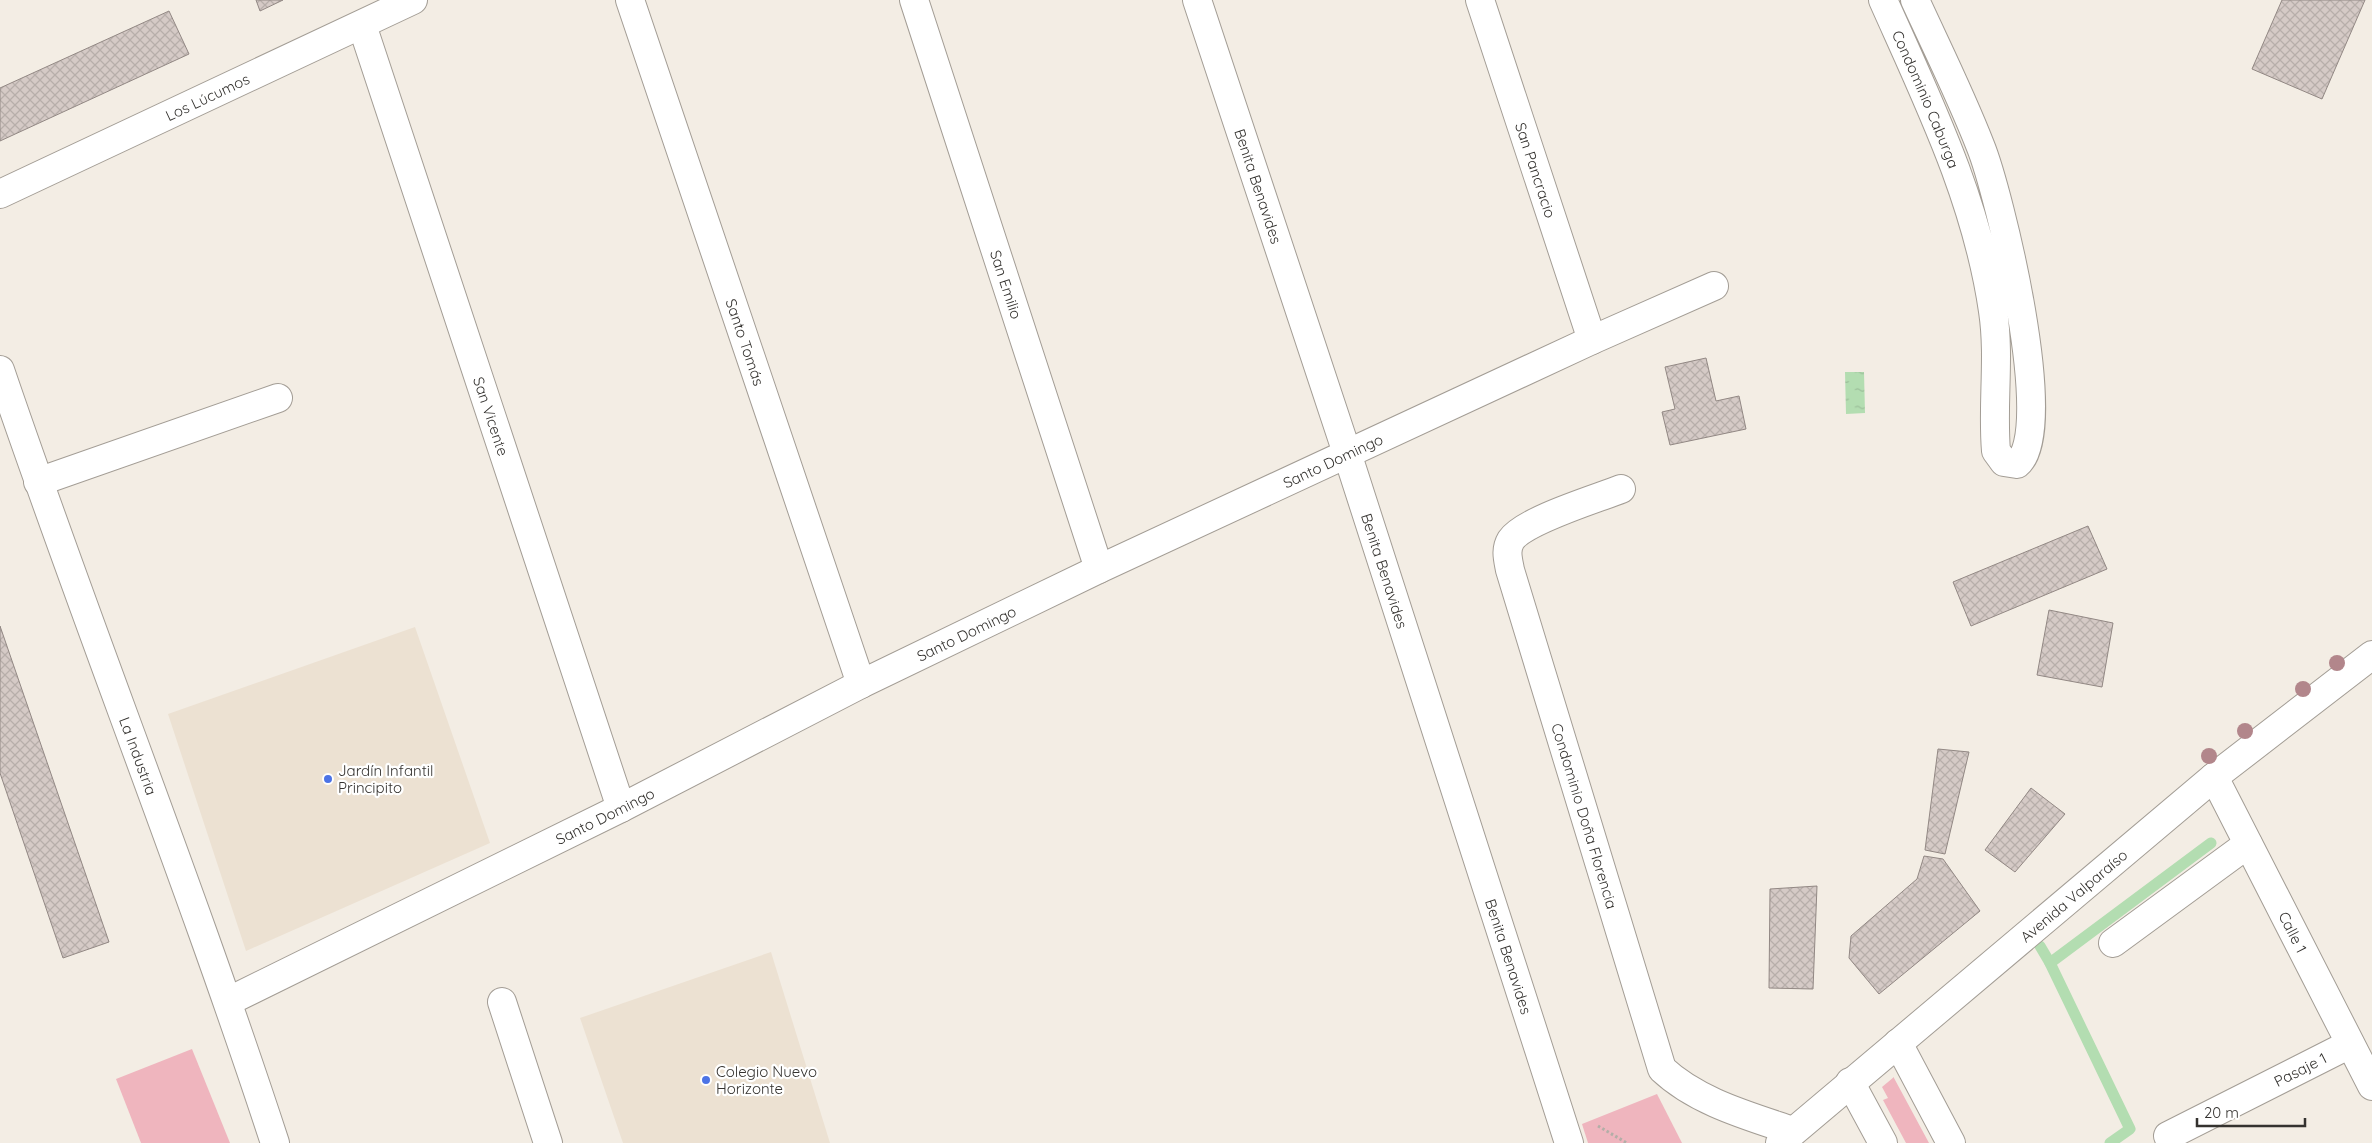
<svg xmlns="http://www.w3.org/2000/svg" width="2372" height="1143" font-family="Quicksand,sans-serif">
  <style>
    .built { fill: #ece1d2 }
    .green { fill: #efb5be }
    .water { fill: url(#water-ripples) }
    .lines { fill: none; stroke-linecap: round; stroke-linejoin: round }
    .stream { stroke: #b3ddb1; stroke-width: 11 }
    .building { fill: url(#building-cross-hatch); stroke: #928884 }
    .minor-casing { stroke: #a39d95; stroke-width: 30 }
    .major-casing { stroke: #a39d95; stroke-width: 30 }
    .path { stroke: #b3aea7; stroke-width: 3; stroke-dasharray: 2.5 2.5; stroke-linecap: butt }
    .minor { stroke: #fff; stroke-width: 28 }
    .major { stroke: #fff; stroke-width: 28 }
    .tree { fill: #b2868b }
    .poi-dot { fill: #4c73e6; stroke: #fff; stroke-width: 2 }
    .labels { text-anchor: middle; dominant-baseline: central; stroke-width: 4.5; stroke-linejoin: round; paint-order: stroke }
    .street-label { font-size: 15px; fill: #34322f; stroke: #fff }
    .poi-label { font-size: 15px; fill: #34322f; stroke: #fff; text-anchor: start }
  </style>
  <defs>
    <pattern id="water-ripples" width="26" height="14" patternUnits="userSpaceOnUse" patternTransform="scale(1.25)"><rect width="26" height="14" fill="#b3ddb1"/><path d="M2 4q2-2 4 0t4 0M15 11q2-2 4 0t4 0" fill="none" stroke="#9bbe99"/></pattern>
    <pattern id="building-cross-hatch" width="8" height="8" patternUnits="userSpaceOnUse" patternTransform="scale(1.25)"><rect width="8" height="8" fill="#d5cac6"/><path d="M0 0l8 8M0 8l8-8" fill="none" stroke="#b7aeaa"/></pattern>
  </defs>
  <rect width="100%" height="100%" fill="#f3ede4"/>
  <g class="built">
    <path d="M415,627L490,843L246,951L168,714Z"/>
    <path d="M771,952L830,1143H623L580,1018Z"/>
  </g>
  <g class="green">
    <path d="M192,1049L230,1143H141L116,1079Z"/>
    <path d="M1894,1077V1078L1929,1143H1906L1883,1100L1888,1098L1882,1087Z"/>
    <path d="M1657,1094L1682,1143H1588L1582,1124Z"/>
  </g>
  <path class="water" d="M1845,372H1864L1865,413L1846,414Z"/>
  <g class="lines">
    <g class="stream">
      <path d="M2040,946L2050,963"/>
      <path d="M2110,1143L2130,1129L2050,963L2211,843"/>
    </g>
  </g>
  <g class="building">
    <path d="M256,0H283L260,11Z"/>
    <path d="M2282,0H2365L2322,99L2252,69Z"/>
    <path d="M169,11L189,54L0,141V88Z"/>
    <path d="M1706,358L1716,401L1739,396L1746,429L1670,445L1662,412L1675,409L1665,367Z"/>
    <path d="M2088,526L2107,569L1971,626L1953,582Z"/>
    <path d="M2049,610L2113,623L2102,687L2037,675Z"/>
    <path d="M0,626L109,942L63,958L0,773Z"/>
    <path d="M1938,749L1969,752L1945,854L1925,850Z"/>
    <path d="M2031,788L2065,814L2015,872L1985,850Z"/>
    <path d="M1924,856L1943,859L1980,911L1879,994L1849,958L1851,936L1917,879Z"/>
    <path d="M1817,886L1813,989L1769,988L1770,889Z"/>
  </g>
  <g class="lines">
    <defs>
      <g id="minor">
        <path id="s1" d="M630,0L861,684"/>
        <path id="s2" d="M914,0L1099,569"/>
        <path id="s3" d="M1197,0L1347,453L1569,1143"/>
        <path id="s4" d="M1480,0L1592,340"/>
        <path id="s5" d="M1883,0C1928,101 1977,200 1993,311C2000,358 1992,404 1996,451L2004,462L2017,464C2058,433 1999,191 1980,145C1961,96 1937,48 1915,0"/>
        <path id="s6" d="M362,25L621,808"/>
        <path id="s7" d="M0,194L413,0"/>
        <path id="s8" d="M0,370C88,629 190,883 275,1143"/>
        <path d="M38,482L278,398"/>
        <path id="s9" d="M1621,489C1596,499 1525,520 1511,540C1505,550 1508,559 1510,570L1662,1069C1697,1102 1749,1116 1793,1131"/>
        <path id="s10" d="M2214,777L2372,1086"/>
        <path d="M2113,943L2248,844"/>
        <path id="s11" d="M229,1001L621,808L861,684L1099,569L1592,340L1714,286"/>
        <path d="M502,1002L548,1143"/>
        <path d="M1898,1043L1951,1143"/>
        <path d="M1850,1082L1883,1143"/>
        <path id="s12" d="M2168,1136L2350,1044"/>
      </g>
      <g id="major">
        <path id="s13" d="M1780,1143L2214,777L2372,655"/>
      </g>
    </defs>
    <use href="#minor" class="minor-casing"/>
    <use href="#major" class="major-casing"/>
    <path class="path" d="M1598,1126L1627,1143"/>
    <use href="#minor" class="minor"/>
    <use href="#major" class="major"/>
  </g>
  <g class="tree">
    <circle cx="2337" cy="663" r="8"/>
    <circle cx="2303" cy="689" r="8"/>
    <circle cx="2245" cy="731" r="8"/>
    <circle cx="2209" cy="756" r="8"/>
  </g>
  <g class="poi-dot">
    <circle cx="328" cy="779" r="5"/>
    <circle cx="706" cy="1080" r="5"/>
  </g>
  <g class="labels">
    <g class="street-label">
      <text stroke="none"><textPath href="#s7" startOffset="229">Los Lúcumos</textPath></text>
      <text stroke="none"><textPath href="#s5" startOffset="108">Condominio Caburga</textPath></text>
      <text stroke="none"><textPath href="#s4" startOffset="179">San Pancracio</textPath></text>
      <text stroke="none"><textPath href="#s3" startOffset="196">Benita Benavides</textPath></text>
      <text stroke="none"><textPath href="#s2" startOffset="299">San Emilio</textPath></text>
      <text stroke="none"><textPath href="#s1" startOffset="361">Santo Tomás</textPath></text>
      <text stroke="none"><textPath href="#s6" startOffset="412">San Vicente</textPath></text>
      <text stroke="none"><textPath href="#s11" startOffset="1229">Santo Domingo</textPath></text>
      <text stroke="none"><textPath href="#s3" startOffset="601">Benita Benavides</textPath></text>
      <text stroke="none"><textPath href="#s11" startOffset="824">Santo Domingo</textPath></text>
      <text stroke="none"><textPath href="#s8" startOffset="410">La Industria</textPath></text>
      <text stroke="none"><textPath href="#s11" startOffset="419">Santo Domingo</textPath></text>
      <text stroke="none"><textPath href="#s9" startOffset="410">Condominio Doña Florencia</textPath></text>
      <text stroke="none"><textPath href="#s13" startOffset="384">Avenida Valparaíso</textPath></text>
      <text stroke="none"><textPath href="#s10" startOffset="174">Calle 1</textPath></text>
      <text stroke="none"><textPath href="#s3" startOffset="1006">Benita Benavides</textPath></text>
      <text stroke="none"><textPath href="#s12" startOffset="148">Pasaje 1</textPath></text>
    </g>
    <g class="poi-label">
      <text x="338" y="770">Jardín Infantil<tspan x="338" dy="17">Principito</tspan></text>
      <text x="716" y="1071">Colegio Nuevo<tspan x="716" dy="17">Horizonte</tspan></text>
    </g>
  </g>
  <path d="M2197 1118v8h108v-8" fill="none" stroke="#34322f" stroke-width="2.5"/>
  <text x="2204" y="1118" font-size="15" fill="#34322f" stroke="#ffffff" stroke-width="4" paint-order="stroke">20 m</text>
</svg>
